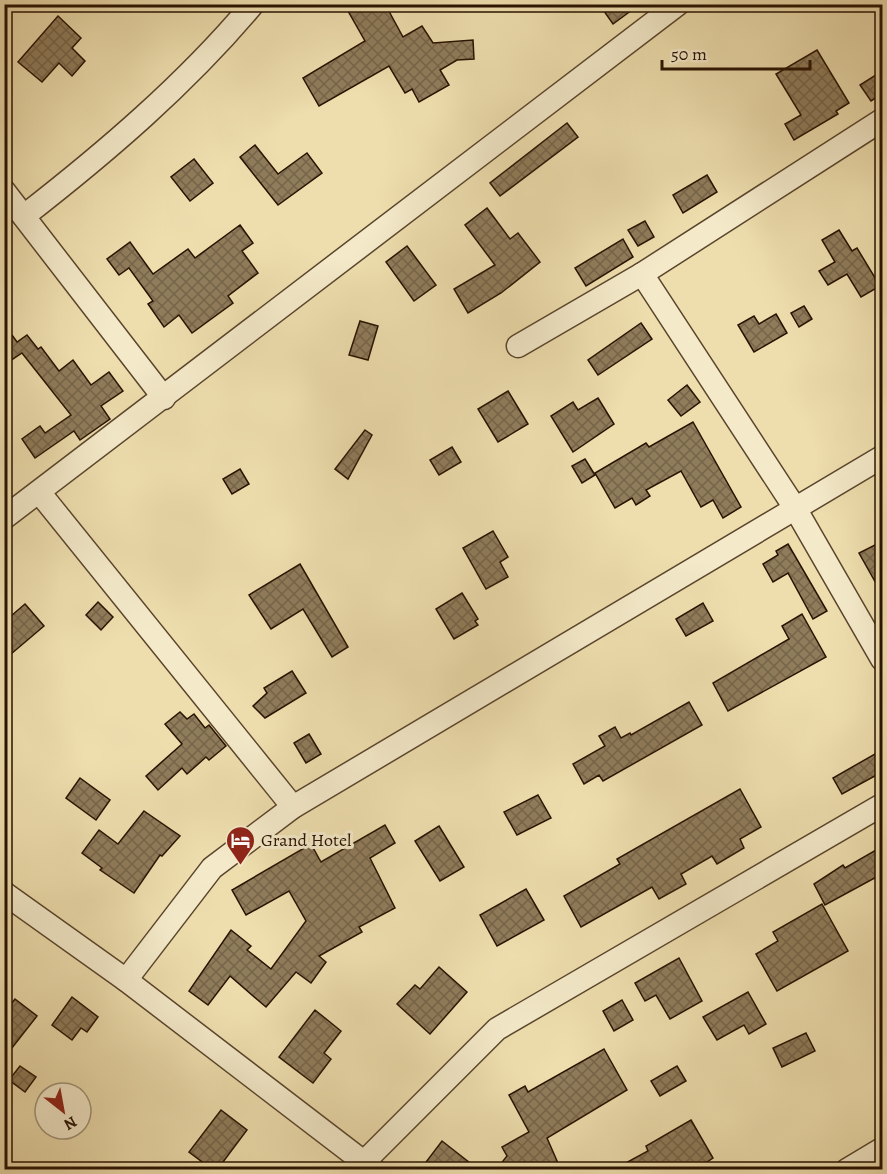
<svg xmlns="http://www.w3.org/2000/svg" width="887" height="1174" font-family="Alegreya,serif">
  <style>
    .building { fill: url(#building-cross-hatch); stroke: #281201; stroke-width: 1.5 }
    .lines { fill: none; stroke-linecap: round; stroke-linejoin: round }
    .minor-casing { stroke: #5a452c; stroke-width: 25 }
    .minor { stroke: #f4eaca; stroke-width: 22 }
    .labels { text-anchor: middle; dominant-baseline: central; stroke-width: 6; stroke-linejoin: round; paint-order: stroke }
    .poi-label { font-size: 18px; fill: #281201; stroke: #f4eaca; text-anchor: start }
  </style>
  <defs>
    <pattern id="building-cross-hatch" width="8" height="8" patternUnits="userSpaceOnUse" patternTransform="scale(1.5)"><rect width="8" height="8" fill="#8f7c5b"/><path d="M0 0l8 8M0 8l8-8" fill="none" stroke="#756449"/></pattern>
  </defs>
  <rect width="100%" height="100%" fill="#eedeae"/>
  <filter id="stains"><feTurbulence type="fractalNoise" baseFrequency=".00333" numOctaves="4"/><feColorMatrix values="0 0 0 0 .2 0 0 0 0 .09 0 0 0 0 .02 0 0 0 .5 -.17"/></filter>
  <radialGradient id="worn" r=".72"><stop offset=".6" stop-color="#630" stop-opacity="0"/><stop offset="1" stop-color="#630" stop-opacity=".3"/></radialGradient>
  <g class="building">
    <path d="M360,4H385L403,37L422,26L433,43L473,40L474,59L457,60L440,70L449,85L419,102L412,89L405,93L389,66L319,106L303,78L365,41L348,11Z"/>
    <path d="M599,4H640L613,24Z"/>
    <path d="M58,16L81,38L72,48L85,61L72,76L59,63L42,82L18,62Z"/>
    <path d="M817,50L849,103L836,111L838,114L794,140L785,124L801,115L776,74Z"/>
    <path d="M882,71V94L871,101L860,85Z"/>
    <path d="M567,123L578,137L500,196L490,183Z"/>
    <path d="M255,145L278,174L307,153L322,173L278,205L240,157Z"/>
    <path d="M194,159L213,183L190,201L171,177Z"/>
    <path d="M707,175L717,192L683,213L673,195Z"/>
    <path d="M487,208L510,239L518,233L540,262L501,293L468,313L454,289L495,265L465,225Z"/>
    <path d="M645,221L654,237L638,246L628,230Z"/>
    <path d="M240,225L253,243L242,251L258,273L228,296L233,303L192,333L179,315L164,327L148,304L153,301L129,268L119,275L107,259L130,242L153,274L188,249L195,258Z"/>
    <path d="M839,230L852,251L857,248L880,286L861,297L847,274L828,285L819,271L835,262L822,240Z"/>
    <path d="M623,239L633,257L586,286L575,268Z"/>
    <path d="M407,246L436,285L414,301L386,262Z"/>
    <path d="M804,306L812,319L799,327L791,313Z"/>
    <path d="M776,314L787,333L754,352L738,325L754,316L759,324Z"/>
    <path d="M360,321L378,326L368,360L349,355Z"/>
    <path d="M641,323L652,339L598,375L588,360Z"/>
    <path d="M4,324L17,342L27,335L38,349L41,347L59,371L73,360L91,385L109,372L123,391L101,406L110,419L80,440L74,431L35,458L22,439L40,426L45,433L71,415L22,353L4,365Z"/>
    <path d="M687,385L700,402L681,416L668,400Z"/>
    <path d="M508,391L528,424L498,442L478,409Z"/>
    <path d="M598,398L614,424L573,452L551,416L573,402L578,410Z"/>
    <path d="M693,422L741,507L723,518L713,500L701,507L681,471L646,490L650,496L636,505L632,498L615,508L595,473L646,443L649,447Z"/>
    <path d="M365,430L372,435L348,479L335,469Z"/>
    <path d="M452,447L461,462L439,475L430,460Z"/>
    <path d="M585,459L595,475L582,483L572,466Z"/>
    <path d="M240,469L249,484L232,494L223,479Z"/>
    <path d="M493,531L508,557L500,562L508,577L486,589L463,548Z"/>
    <path d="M788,544L827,611L813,619L788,573L773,582L763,564L778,555L776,551Z"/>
    <path d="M877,544L882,554V594L859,553Z"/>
    <path d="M300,564L348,647L332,657L303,609L271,629L249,595Z"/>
    <path d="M462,593L478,619L475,621L478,625L454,639L436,609Z"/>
    <path d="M98,602L113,617L101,630L86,615Z"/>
    <path d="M703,603L713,621L686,636L676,619Z"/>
    <path d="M25,604L44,626L4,660V622Z"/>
    <path d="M802,614L826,657L728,711L713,683L789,639L782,626Z"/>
    <path d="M292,671L306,693L265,718L253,706L267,693L264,688Z"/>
    <path d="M689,702L702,725L603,781L599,775L584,784L573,764L605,746L599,736L615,727L621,738L630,733L631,735Z"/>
    <path d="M180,712L187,719L194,714L205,728L209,725L226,746L209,760L206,757L187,774L182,768L158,790L146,776L182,744L165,724Z"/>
    <path d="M309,734L321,754L306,763L294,743Z"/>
    <path d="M882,750V772L842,794L833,778Z"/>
    <path d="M80,778L110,800L96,820L66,798Z"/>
    <path d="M740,789L761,827L740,839L744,848L717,864L712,856L681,874L686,884L659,899L652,887L581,927L564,896L620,864L617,859Z"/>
    <path d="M538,795L551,818L517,835L504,812Z"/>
    <path d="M144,811L180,836L162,856L160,855L134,893L100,870L102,868L82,853L99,830L118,844Z"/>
    <path d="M385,825L395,843L370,858L395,908L359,927L362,932L319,956L326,962L311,983L296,972L266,1007L230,976L208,1005L189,991L231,930L251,946L247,950L271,969L306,921L289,891L246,915L232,890L311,844L321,862Z"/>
    <path d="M439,826L464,867L440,881L415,841Z"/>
    <path d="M876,850L882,862V874L825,905L814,884L843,865L845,868Z"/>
    <path d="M526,889L544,920L497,946L480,915Z"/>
    <path d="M822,904L848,951L777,991L756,954L778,941L773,932Z"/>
    <path d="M679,958L702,1001L670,1019L656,995L645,1001L635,983Z"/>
    <path d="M439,967L467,992L430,1034L397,1004L415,985L420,989Z"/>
    <path d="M748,992L766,1024L749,1034L744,1025L717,1040L703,1017Z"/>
    <path d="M72,997L98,1017L87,1032L81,1028L72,1040L52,1025Z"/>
    <path d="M15,999L37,1016L4,1058V1013Z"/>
    <path d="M622,1000L633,1020L614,1031L603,1011Z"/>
    <path d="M315,1010L341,1031L324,1053L331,1059L313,1083L279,1057Z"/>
    <path d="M806,1033L815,1051L782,1067L773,1048Z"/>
    <path d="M604,1049L627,1090L547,1138L561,1170H496L507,1156L502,1147L529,1132L509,1095L525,1086L528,1092Z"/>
    <path d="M20,1066L36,1077L25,1092L9,1080Z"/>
    <path d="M677,1066L686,1081L660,1096L651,1081Z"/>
    <path d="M221,1110L247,1130L217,1170H213L189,1152Z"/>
    <path d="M691,1120L713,1158L704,1164L707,1170H613L648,1151L646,1146Z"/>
    <path d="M442,1141L479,1170H420Z"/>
  </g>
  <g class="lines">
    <defs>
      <g id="minor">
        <path d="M4,191L164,398"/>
        <path d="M24,216C105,153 186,84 253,4"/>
        <path d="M642,274L795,508L882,659"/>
        <path d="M518,346L642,274L882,120"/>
        <path d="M39,492L293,807"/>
        <path d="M4,518L678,4"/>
        <path d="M4,893L126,980L374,1170"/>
        <path d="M126,980L212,868L293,807L882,457"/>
        <path d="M364,1162L497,1029L882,805"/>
        <path d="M847,1170L882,1149"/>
      </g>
    </defs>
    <use href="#minor" class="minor-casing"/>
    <use href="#minor" class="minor"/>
  </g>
  <defs>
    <symbol id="hotel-pin" viewBox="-11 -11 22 30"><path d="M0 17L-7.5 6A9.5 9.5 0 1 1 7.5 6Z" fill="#8f2418" stroke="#f4eaca"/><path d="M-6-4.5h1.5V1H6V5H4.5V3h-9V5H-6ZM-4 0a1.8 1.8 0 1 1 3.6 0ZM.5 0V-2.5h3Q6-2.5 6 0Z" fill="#fff"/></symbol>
  </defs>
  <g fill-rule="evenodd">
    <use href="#hotel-pin" x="224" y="824" width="33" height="45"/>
  </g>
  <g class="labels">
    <g class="poi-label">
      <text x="261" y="840">Grand Hotel</text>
    </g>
  </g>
  <rect width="887" height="1174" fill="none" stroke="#eedeae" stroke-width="24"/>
  <rect x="6" y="6" width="875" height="1162" fill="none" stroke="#281201" stroke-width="3"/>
  <rect x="12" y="12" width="863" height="1150" fill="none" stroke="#281201" stroke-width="1.5"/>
  <g transform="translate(63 1111) rotate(149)"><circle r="28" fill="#f4eaca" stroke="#a2947a" stroke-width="1.5"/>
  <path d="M0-4.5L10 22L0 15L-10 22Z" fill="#8f2418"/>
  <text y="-9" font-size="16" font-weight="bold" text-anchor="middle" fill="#281201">N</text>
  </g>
  <path d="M662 60v9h148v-9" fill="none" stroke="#281201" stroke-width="3"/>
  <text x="671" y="60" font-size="18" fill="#281201" stroke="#f4eaca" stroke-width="4.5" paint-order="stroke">50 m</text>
  <rect width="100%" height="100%" filter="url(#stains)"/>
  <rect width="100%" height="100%" fill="url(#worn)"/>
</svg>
